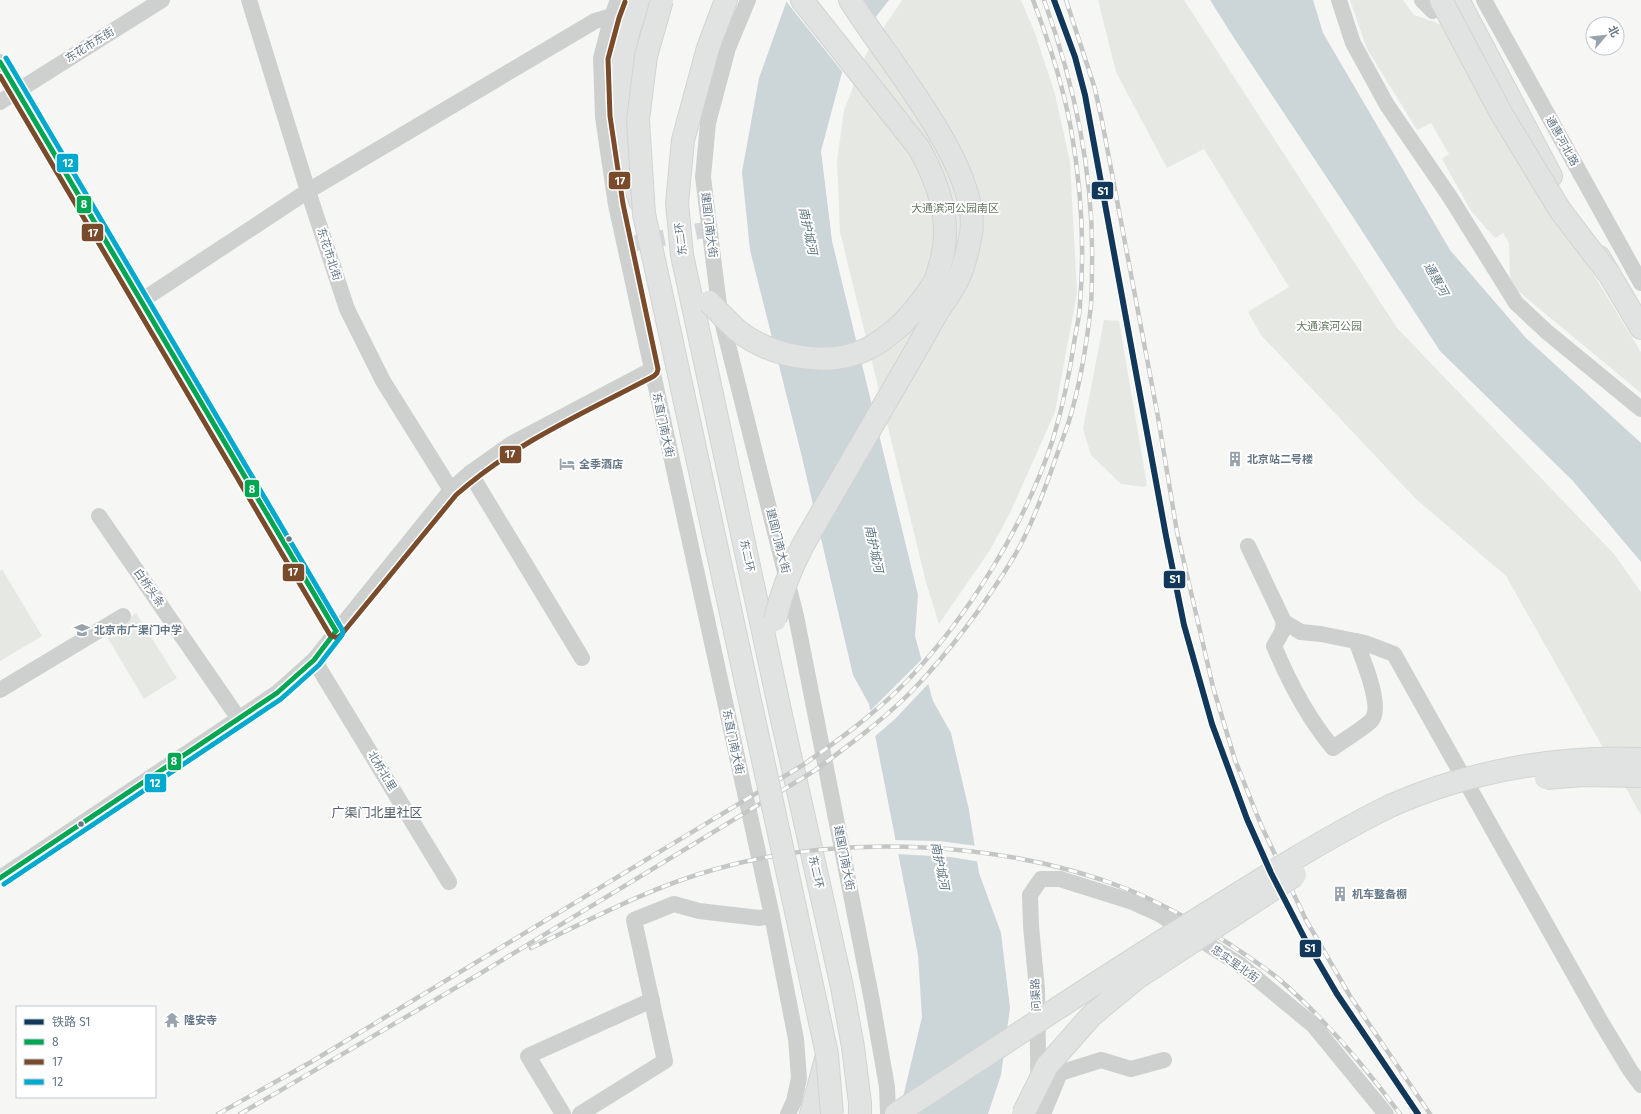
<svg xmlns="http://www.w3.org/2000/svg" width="1641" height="1114" font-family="'Fira Sans','Noto Sans SC',sans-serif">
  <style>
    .green { fill: #e6e9e3 }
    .water { fill: #ccd5d7 }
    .pier { fill: #f6f6f5 }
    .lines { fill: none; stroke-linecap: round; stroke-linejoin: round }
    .minor-tunnel { stroke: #d2d6d9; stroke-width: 16; stroke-dasharray: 16 8; stroke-linecap: butt }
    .highway-casing { stroke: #d2d4d4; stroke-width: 24 }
    .minor { stroke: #ced0d0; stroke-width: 16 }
    .highway { stroke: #e1e2e2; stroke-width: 22 }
    .rail-casing { stroke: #c4c6c6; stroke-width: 4.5 }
    .rail { stroke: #fff; stroke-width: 3; stroke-dasharray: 9; stroke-linecap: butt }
    .highway-bridge-casing { stroke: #d2d4d4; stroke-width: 24; stroke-linecap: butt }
    .highway-bridge { stroke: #e1e2e2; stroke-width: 22 }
    .bus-1-casing { stroke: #fff; stroke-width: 8 }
    .bus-2-casing { stroke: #fff; stroke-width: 8 }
    .bus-3-casing { stroke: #fff; stroke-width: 8 }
    .bus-1 { stroke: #00a651; stroke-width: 5 }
    .bus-2 { stroke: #7a4b2a; stroke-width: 5 }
    .bus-3 { stroke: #00a9ce; stroke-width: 5 }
    .rail-1-casing { stroke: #fff; stroke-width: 9 }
    .rail-1 { stroke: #11385b; stroke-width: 6 }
    .bus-dot { fill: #657786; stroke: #fff; stroke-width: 1.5 }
    .labels { text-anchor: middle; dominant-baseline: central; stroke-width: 4; stroke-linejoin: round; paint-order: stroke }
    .street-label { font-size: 11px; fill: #657786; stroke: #fff }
    .park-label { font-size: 11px; fill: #657861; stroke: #fff }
    .poi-label { font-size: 11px; font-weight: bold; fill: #657786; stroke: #fff; text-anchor: start }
    .water-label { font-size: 12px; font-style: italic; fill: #617982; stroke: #fff }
    .quarter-label { font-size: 13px; fill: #54606b; stroke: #fff }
    .line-badge { stroke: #fff; stroke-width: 1.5 }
    .badge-label { font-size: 11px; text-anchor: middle; font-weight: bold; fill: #fff }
  </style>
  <rect width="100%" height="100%" fill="#f6f6f5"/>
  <g class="green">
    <path d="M902,0H1021L1035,33L1055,94L1070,162L1077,293L1055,412L1010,513L990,550L939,624L926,582L840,232L837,161L844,110L866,54Z"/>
    <path d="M1098,0H1184L1397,328L1614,554L1641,592V815L1506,576L1416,499L1261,335L1248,312L1289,287L1204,149L1167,168L1116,72Z"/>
    <path d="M1350,0H1403L1414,15L1440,24L1641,352V393L1518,291L1510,278L1509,243L1503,233L1495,238L1471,211L1442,159L1449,154L1431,123L1417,130L1367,49Z"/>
    <path d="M1104,320L1119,321L1147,485L1144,487L1121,484L1091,455L1083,429Z"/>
    <path d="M2,569L42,636L0,661V571Z"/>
    <path d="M136,613L177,678L144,699L106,635Z"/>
  </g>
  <g class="water">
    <path d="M787,0H889L847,54L821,151L832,241L918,595L915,636L933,701L951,733L969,810L979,873L1001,933L1010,1008L1001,1075L988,1114H899L922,1017L918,955L869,704L853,675L801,453L750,250L742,172L759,78Z"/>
    <path d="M1210,0H1313L1323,33L1450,250L1526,338L1641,443V562L1573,481L1440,351L1353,217L1234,38Z"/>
  </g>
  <g class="pier">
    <path d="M785,0H860L875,22L849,55L844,74Z"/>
    <path d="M923,658L930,682L895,719L873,738L868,713Z"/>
    <path d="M893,840L939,841L977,846L980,862L951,857L896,854Z"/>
  </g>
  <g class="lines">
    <path class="minor-tunnel" d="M625,245L710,229"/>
    <defs>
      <g id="highway">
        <path d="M726,0L708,48L683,140L677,203L682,255L781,715L842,987L853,1047L860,1103V1114"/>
        <path d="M802,0L919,148C939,184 953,224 940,265C938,271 937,278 934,283C925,298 914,311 902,324"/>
        <path d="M850,0C884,56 982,168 971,234C968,249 964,269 956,283C951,293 944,302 938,311C932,321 926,332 920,343"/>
        <path d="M1458,0L1551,176"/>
        <path d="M640,201L623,150L618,115L621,76L629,29L641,0"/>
        <path d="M1599,257L1641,328"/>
        <path d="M811,1114L826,1059"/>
      </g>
    </defs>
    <use href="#highway" class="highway-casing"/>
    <g class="minor">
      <path d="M249,0L308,191L347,309L383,381L451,490"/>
      <path d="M618,0L612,16L601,58L603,117L616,205L772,916L796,1039L799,1078L794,1101L788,1114"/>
      <path d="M748,0L728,48L708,123L703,177L720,313L796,616L872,1001L887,1087L888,1114"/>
      <path d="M1339,0L1353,43L1387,105L1450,197L1516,303L1547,332L1641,409"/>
      <path d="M1422,0L1433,11L1451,0"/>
      <path d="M1484,0L1641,283"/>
      <path d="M0,62L336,631"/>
      <path d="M0,102L162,0"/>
      <path d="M141,301L308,191L595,21L612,16"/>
      <path d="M470,473L582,658"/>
      <path d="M99,516L239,719"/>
      <path d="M1248,546L1284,622L1301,632L1321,634L1365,643L1394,654L1601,1022L1630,1070L1641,1085"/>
      <path d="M1284,622L1282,632L1274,646C1289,682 1307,717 1333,748C1345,739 1360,731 1371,721C1384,708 1362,657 1356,641"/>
      <path d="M314,660L449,882"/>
      <path d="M0,690L123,616"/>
      <path d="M0,878L277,693L314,660L451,490L470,473L511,444L651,370"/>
      <path d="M563,1114L528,1056L652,1000"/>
      <path d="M580,1114L665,1061L634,920L674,904L699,911L759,918L772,916"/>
      <path d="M1039,1114L1037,989L1031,926L1030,895L1041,879H1060L1130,901L1159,914L1239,964L1313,1025L1386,1114"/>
      <path d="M1043,1114L1060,1073L1101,1060L1131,1069L1164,1060"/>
    </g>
    <use href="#highway" class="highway"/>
    <defs>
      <g id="rail">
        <path d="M1066,0L1095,89L1102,121L1158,417L1177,532L1213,687L1235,760L1261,825L1306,920L1350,996L1430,1114"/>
        <path d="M531,948C591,919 651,887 716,869C843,833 1005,841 1127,889C1164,904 1197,924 1231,945C1247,956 1264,967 1279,979C1326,1020 1363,1064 1400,1114"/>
        <path d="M218,1114L311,1062L803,765C840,739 876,713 908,680C969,615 1025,525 1053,439C1063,406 1070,371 1075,337C1077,326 1080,314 1080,303C1085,245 1081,186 1071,129C1063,85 1049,42 1033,0"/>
        <path d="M240,1114L481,973L814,771C848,746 882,721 912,691C951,650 986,603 1015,555C1031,527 1042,496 1053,466C1058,451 1064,436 1069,421C1080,385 1087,342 1091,305C1092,292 1092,278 1092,265C1094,173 1075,86 1044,0"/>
      </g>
    </defs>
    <use href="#rail" class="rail-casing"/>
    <use href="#rail" class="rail"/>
    <defs>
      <g id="highway-bridge">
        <path d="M662,0L646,56L638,120L644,214L827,1054L832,1114"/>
        <path d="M1441,0L1501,113L1560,210L1608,273"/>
        <path d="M709,302C718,311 727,321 737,330C769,356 826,368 865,350C879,344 890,334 902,324"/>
        <path d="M775,620C781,593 790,570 803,545L920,343"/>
        <path d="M1546,778L1583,775L1641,776"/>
        <path d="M896,1114C992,1052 1086,988 1183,928C1220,905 1257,882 1294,859C1326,840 1357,822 1390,806C1466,772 1558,755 1641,759"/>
        <path d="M1023,1114L1047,1066L1091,1016L1137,978L1295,875"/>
      </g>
    </defs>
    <use href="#highway-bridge" class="highway-bridge-casing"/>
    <use href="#highway-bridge" class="highway-bridge"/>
    <defs>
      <g id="bus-1">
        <path d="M0,62L336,631"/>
        <path d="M0,878L277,693L314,660L336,631"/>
      </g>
      <path id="bus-2" d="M0,76L330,635L337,638L341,635L456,495C514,443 586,412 654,376L657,373L658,369L623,204L610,116L608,59L619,18L625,2"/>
      <path id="bus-3" d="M4,884L281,699L319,665L342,635L343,631L6,58"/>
    </defs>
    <use href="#bus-1" class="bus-1-casing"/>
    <use href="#bus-2" class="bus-2-casing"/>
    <use href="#bus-3" class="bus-3-casing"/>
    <use href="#bus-1" class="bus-1"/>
    <use href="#bus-2" class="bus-2"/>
    <use href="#bus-3" class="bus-3"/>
    <defs>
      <path id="rail-1" d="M1054,0L1075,57L1085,95L1166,536L1184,625L1212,724L1247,819L1271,873L1306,941L1337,994L1418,1114"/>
    </defs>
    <use href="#rail-1" class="rail-1-casing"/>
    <use href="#rail-1" class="rail-1"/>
  </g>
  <defs>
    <symbol id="building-bare" viewBox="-9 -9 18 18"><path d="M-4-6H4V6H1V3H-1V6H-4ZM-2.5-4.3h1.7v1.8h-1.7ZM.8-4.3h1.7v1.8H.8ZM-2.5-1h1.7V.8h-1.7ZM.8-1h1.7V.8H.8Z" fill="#98a3ad" stroke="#fff" stroke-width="2.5" paint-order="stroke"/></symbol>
    <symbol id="hotel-bare" viewBox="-9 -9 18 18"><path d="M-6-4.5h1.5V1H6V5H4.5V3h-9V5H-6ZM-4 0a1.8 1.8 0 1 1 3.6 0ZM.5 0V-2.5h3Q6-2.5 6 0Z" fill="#98a3ad" stroke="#fff" stroke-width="2.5" paint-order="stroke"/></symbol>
    <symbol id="school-bare" viewBox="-9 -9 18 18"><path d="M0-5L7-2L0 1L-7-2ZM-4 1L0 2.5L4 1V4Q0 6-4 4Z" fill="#98a3ad" stroke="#fff" stroke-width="2.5" paint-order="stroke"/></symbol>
    <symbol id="temple-bare" viewBox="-9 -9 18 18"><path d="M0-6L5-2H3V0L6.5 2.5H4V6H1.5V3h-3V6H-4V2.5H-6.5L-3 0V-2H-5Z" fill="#98a3ad" stroke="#fff" stroke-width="2.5" paint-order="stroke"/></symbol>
  </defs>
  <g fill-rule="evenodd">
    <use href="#building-bare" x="1224" y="448" width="22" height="22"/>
    <use href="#hotel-bare" x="556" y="453" width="22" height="22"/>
    <use href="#school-bare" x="71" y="619" width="22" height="22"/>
    <use href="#building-bare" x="1329" y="883" width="22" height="22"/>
    <use href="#temple-bare" x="161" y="1009" width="22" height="22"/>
  </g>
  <g class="bus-dot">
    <circle cx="289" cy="539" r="3.5"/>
    <circle cx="81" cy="824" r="3.5"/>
  </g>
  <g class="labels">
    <g class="street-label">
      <text transform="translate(90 45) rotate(-32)">东花市东街</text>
      <text transform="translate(1562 141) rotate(61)">通惠河北路</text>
      <text transform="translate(709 225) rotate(83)">建国门南大街</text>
      <text transform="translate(681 239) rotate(-97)">东二环</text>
      <text transform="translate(329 254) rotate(72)">东花市北街</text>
      <text transform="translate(663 425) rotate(78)">东直门南大街</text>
      <text transform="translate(778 541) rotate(76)">建国门南大街</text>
      <text transform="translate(747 556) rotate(78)">东二环</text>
      <text transform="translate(149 588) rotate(55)">白桥头条</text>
      <text transform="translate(733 742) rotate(78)">东直门南大街</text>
      <text transform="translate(382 771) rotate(59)">北桥北里</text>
      <text transform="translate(844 858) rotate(79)">建国门南大街</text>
      <text transform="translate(816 872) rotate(77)">东二环</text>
      <text transform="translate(1235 964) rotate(35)">忠实里北街</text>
      <text transform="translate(1036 995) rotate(-93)">问渠路</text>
    </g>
    <g class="park-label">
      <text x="955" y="208">大通滨河公园南区</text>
      <text x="1329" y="326">大通滨河公园</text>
    </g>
    <g class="poi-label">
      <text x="1247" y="459">北京站二号楼</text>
      <text x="579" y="464">全季酒店</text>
      <text x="94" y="630">北京市广渠门中学</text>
      <text x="1352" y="894">机车整备棚</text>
      <text x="184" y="1020">隆安寺</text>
    </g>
    <g class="water-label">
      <text transform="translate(808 231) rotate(78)">南护城河</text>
      <text transform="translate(1436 279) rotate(61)">通惠河</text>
      <text transform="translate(874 549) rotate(78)">南护城河</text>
      <text transform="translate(940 866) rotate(78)">南护城河</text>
    </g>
    <g class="quarter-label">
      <text x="377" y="812">广渠门北里社区</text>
    </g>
  </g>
  <g class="line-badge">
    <rect x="56" y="153" width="23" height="20" rx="4" fill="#00a9ce"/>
    <rect x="608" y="171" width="23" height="19" rx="4" fill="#7a4b2a"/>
    <rect x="1091" y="181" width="23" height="19" rx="4" fill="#11385b"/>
    <rect x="76" y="195" width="16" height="19" rx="4" fill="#00a651"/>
    <rect x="81" y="223" width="23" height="19" rx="4" fill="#7a4b2a"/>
    <rect x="499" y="445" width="23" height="19" rx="4" fill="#7a4b2a"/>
    <rect x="244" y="479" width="16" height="19" rx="4" fill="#00a651"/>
    <rect x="282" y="563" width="23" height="19" rx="4" fill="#7a4b2a"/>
    <rect x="1163" y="570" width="23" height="19" rx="4" fill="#11385b"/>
    <rect x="167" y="752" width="15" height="19" rx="4" fill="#00a651"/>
    <rect x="144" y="773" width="23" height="20" rx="4" fill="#00a9ce"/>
    <rect x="1299" y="939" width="23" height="19" rx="4" fill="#11385b"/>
  </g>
  <g class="badge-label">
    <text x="68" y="167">12</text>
    <text x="620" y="185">17</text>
    <text x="1103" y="195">S1</text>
    <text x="84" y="208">8</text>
    <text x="93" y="237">17</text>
    <text x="510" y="458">17</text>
    <text x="252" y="493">8</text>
    <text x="293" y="576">17</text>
    <text x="1175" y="583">S1</text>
    <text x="174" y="765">8</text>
    <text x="155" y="787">12</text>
    <text x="1310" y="952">S1</text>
  </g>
  <rect x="16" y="1006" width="140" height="92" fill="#ffffff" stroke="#c1c9cf"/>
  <rect x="24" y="1019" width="20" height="6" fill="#11385b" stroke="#c1c9cf"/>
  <text x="52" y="1026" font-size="12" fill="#657786">铁路 S1</text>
  <rect x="24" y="1039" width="20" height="6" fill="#00a651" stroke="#c1c9cf"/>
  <text x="52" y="1046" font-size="12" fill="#657786">8</text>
  <rect x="24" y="1059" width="20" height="6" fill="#7a4b2a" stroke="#c1c9cf"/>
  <text x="52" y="1066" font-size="12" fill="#657786">17</text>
  <rect x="24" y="1079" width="20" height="6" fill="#00a9ce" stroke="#c1c9cf"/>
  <text x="52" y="1086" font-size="12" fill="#657786">12</text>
  <g transform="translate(1605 36) rotate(62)"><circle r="19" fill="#ffffff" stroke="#c1c9cf"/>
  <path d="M0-3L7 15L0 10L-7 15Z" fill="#98a3ad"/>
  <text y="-6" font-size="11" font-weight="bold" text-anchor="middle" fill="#657786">北</text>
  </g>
</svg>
